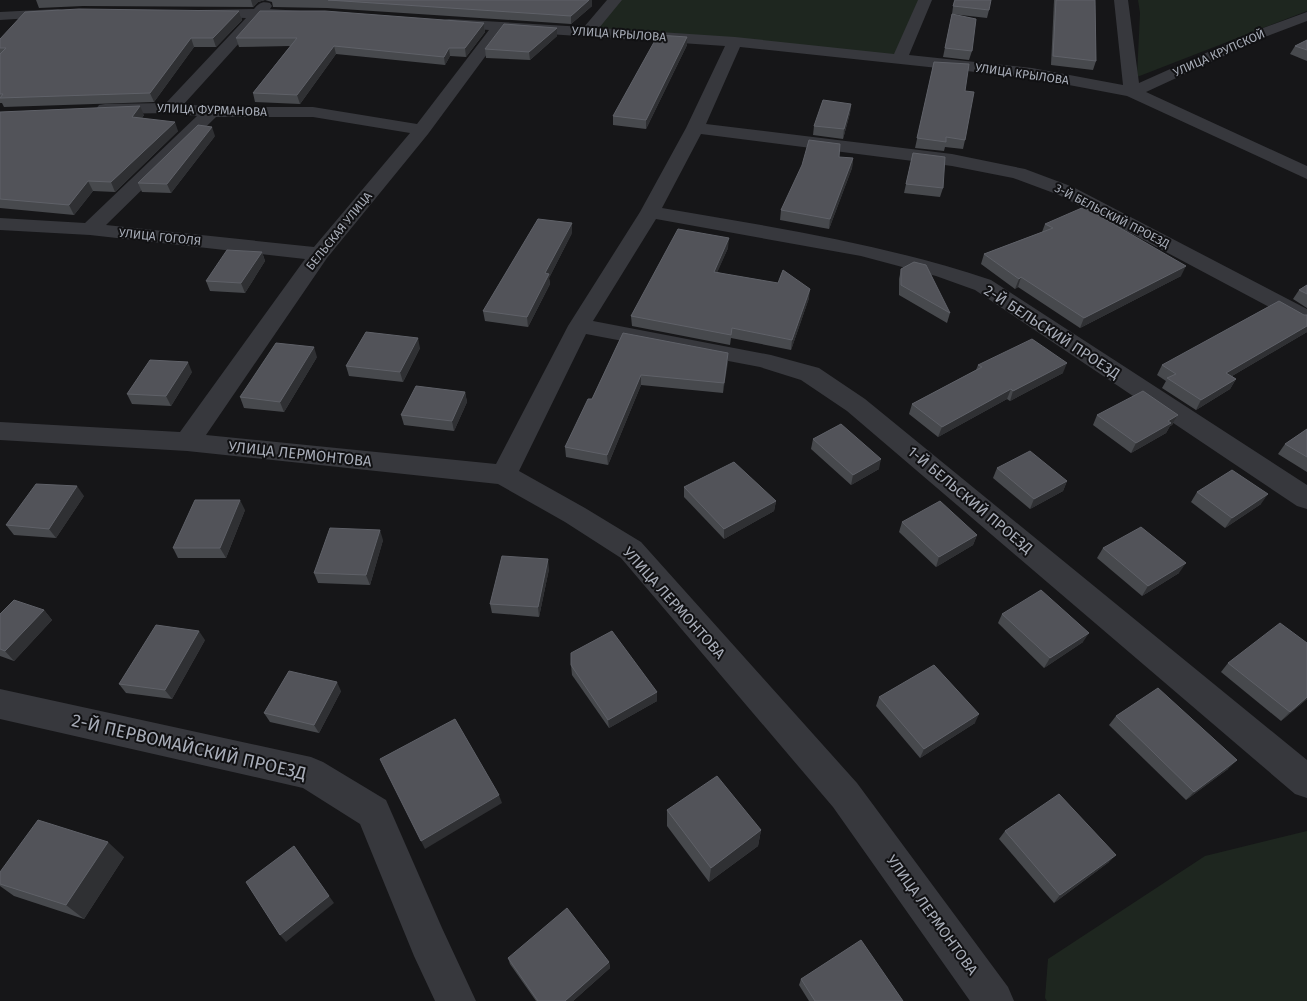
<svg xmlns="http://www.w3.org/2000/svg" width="1307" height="1001" font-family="'Fira Sans',sans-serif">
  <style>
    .green { fill: #1e261f }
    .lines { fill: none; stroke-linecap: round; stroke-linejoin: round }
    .minor { fill: #37383d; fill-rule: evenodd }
    .wall { fill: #47494d }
    .shaded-wall { fill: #2f3033 }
    .building { fill: #525359; stroke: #5f6168 }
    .labels { text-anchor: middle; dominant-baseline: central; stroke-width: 4; stroke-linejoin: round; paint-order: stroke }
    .far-street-label { font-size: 12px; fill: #a8adb8; stroke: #111113 }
    .street-label { font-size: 15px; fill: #a8adb8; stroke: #111113 }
    .near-street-label { font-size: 18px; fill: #a8adb8; stroke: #111113 }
  </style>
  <rect width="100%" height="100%" fill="#161618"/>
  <g class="green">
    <path d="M615,0H925L900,59L588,32Z"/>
    <path d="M1138,0H1307V11L1137,77L1140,13Z"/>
    <path d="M1307,831V1001H1047L1045,998L1048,959L1205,856Z"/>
  </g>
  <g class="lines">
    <g class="minor">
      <path d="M607,0H622L599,28L735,37L894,54L918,0H932L909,55L1032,68L1123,85L1114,0H1128L1139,83L1255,31L1307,12V21L1265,37L1146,92L1307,166V179L1127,96L1032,78L740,47L706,124L952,154L1025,169L1073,187L1307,309V325L1299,323L1059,195L1013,178L952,166L701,134L662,208C773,227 884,244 991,280L1307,485V509L1297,506L975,290L936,276L861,256L656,219L593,321L771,355L819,368L865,399L1307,760V798L1295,794L847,411L801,380L760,367L586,334L519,471L585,508L641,542L857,783L1008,987L1014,1001H970L833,807L621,558L565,522L498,484L187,451L0,440V422L180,432L305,259L90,235L0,230V218L85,223L197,116L171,113L105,114L99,113L96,109L99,105L105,104L166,103L246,18L201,17L196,16L194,13L196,10L254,9C259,3 262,1 270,3L272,6L270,9L301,11L303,14L301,17L296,18H262L184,104L211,107H313L417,124L489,30L449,27L444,26L442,23L444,20L449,19L584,27ZM504,31L725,46L686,128L640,212L568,326L496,464L206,435L327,258L428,134ZM216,117H313L410,133L314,247L106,225Z"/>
      <path d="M58,9L63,10L65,13L63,16L0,20V12Z"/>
      <path d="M0,689L311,757L323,762L386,800L442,928L476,1001H435L414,956L360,824L303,788L0,719Z"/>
    </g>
  </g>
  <g class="wall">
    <path d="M36,0H592V6L571,24L327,8L273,7L272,2L265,0L258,2L253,7L83,6L39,8Z"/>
    <path d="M954,0L989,10L987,18L952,14Z"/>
    <path d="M1054,0H1095L1096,61L1093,70L1051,65Z"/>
    <path d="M239,11L242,20L216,47H194L154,102L4,107L2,103H0V39Z"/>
    <path d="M952,14L972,51L969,60L943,57Z"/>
    <path d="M484,23L485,32L466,57L450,56L445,65L336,54L300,104L255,102L253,93L290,46L239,47L236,38Z"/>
    <path d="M557,28V36L530,60L486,58L485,49Z"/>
    <path d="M687,37V45L646,129L613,125V116Z"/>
    <path d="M1307,40V61L1290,54L1295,46Z"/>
    <path d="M934,62L965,140L963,149L945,147L944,151L915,148Z"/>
    <path d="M851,104L850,113L843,139L813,135L814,126Z"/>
    <path d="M0,112L144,115L142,118L178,131L115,192L93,191L74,215L0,208Z"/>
    <path d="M215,136L171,193L142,192L138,183Z"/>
    <path d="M913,153L943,188L940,197L904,193Z"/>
    <path d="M853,158L852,168L829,229L780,220L781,210Z"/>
    <path d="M1045,224L1181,276L1080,328L1018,287L1015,289L981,264L984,254L1042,232Z"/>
    <path d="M572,233L549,278L550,284L528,327L485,321L483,311Z"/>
    <path d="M728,248L717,272L809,298L791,350L731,338L730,345L632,326L631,316Z"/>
    <path d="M262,252L265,261L245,293L210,291L206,281Z"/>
    <path d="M901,269L950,313L947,323L899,295V279Z"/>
    <path d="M1307,285V308L1293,299L1299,290Z"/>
    <path d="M1304,315L1307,332L1232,376L1236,379L1230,389L1196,410L1162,388L1166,381L1157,375L1162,365Z"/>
    <path d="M623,333L728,353L723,393L641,385L608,465L566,457L565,447L592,399Z"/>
    <path d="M420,348L403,382L349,376L346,366Z"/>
    <path d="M317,357L284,412L244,408L240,397Z"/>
    <path d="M978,365L1063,373L1010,401L1007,399L938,437L909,414L912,404L976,370Z"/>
    <path d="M192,372L171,406L132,404L127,394Z"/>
    <path d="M465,392L467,402L454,431L404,425L401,415Z"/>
    <path d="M1097,415H1178L1172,425L1170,426L1166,433L1131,453L1093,425Z"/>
    <path d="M1307,429V472L1278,454L1285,444Z"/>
    <path d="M813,439L879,469L851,485L811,449Z"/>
    <path d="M997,468L1067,481L1063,491L1030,509L993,478Z"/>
    <path d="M684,487L776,501L774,511L724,539L684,497Z"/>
    <path d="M1197,492L1261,504L1225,528L1191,502Z"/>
    <path d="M84,496L56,538L14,535L6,525Z"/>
    <path d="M245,510L226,558H178L173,548Z"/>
    <path d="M902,522L977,535L973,545L936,567L899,532Z"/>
    <path d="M383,540L370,585L318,583L314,573Z"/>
    <path d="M1103,548L1179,573L1142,596L1097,558Z"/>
    <path d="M549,569L539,617L492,613L490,604Z"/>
    <path d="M44,610L52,620L14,661L0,656V614Z"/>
    <path d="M1002,614L1083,642L1044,668L998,623Z"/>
    <path d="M205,640L172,699L126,693L119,684Z"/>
    <path d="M1307,643V699L1281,721L1221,672L1228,663Z"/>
    <path d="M571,665L657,692V701L609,728L572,675Z"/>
    <path d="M341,691L319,733L270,722L264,713Z"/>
    <path d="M879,697L975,723L920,758L876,706Z"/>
    <path d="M1116,716L1228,769L1186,800L1109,725Z"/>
    <path d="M667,810L761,830L758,846L709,882L667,826Z"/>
    <path d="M1005,831L1109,862L1054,903L999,839Z"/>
    <path d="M124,857L84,919L14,896L0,886V872Z"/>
    <path d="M508,958L609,962L610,968L573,1001H536L510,964Z"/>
    <path d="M801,979L903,1001H809L799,985Z"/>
  </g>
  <g class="shaded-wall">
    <path d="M251,0H265L258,2L253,7Z"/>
    <path d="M589,0H592V6L571,24V16Z"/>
    <path d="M239,11L242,20L216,47L213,38Z"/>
    <path d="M484,23L485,32L466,57L465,48Z"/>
    <path d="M557,28V36L530,60L529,52Z"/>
    <path d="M687,37V45L646,129V120Z"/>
    <path d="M191,38L194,47L154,102L150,93Z"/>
    <path d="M334,46L336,54L300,104L297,95Z"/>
    <path d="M449,48L450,56L445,65L444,57Z"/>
    <path d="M851,104L850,113L843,139L844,129Z"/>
    <path d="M140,106L144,115L136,126L132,117Z"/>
    <path d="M175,122L178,131L115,192L111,182Z"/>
    <path d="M212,127L215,136L171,193L167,184Z"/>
    <path d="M853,158L852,168L829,229L830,219Z"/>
    <path d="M88,181L93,191L74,215L69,205Z"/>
    <path d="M572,223V233L549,278L550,284L528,327L527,317L545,273Z"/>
    <path d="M729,238L728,248L713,282L714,272Z"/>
    <path d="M262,252L265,261L245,293L241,283Z"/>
    <path d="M1186,266L1181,276L1080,328L1084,318Z"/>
    <path d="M1021,277L1018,287L1015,289L1019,279Z"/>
    <path d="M810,289L809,298L791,350L792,340Z"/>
    <path d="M1307,326V332L1220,383L1226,373Z"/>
    <path d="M418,338L420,348L403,382L400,372Z"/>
    <path d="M314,347L317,357L284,412L280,402Z"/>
    <path d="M728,353V363L723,393L724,383Z"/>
    <path d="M188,362L192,372L171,406L166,396Z"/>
    <path d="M1067,363L1063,373L1010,401L1013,391Z"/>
    <path d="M641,375V385L608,465L607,455Z"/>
    <path d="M1236,379L1230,389L1196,410L1201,400Z"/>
    <path d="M1011,389L1007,399L938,437L942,427Z"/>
    <path d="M465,392L467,402L454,431L452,421Z"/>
    <path d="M1178,415L1172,425L1170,426L1166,433L1131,453L1136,443L1168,421Z"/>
    <path d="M881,459L879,469L851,485L853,475Z"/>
    <path d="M1067,481L1063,491L1030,509L1034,499Z"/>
    <path d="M77,486L84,496L56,538L49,529Z"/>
    <path d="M1268,494L1261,504L1225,528L1232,518Z"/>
    <path d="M240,500L245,510L226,558L220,548Z"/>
    <path d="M776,501L774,511L724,539V529Z"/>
    <path d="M380,530L383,540L370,585L366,575Z"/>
    <path d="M977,535L973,545L936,567L939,557Z"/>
    <path d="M548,559L549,569L539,617L538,607Z"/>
    <path d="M1186,563L1179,573L1142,596L1148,586Z"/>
    <path d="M44,610L52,620L14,661L5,651Z"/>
    <path d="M199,631L205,640L172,699L165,690Z"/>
    <path d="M1089,633L1083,642L1044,668L1050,658Z"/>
    <path d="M337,682L341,691L319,733L314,725Z"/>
    <path d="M657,692V701L609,728L608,720Z"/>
    <path d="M1307,697V699L1281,721L1290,712Z"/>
    <path d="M979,714L975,723L920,758L924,749Z"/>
    <path d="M1237,760L1228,769L1186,800L1194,792Z"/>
    <path d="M499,795L502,803L425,849L421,841Z"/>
    <path d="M761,830L758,846L709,882L711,868Z"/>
    <path d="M108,842L124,857L84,919L66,905Z"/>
    <path d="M294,846L334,903L286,942L280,935Z"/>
    <path d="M1116,855L1109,862L1054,903L1060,895Z"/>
    <path d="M609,962L610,968L573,1001H565Z"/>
  </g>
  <g class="building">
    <path d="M328,0H589L571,16Z"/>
    <path d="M955,0H991L989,10L953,6Z"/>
    <path d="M1056,0H1095L1096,61L1053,56Z"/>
    <path d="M79,9L239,11L213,38H191L150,93L0,98L3,94H0V54L6,48H0V39L25,12Z"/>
    <path d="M260,11H325L484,23L465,48H449L444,57L334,46L297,95L253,93L297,38H236Z"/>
    <path d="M952,14L976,19L972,51L945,48Z"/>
    <path d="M504,24L557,28L529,52L485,49Z"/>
    <path d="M658,35L687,37L646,120L613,116Z"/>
    <path d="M1307,40V50L1295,46Z"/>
    <path d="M934,62L969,64L965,91L974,92L965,140L946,137V142L917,138Z"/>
    <path d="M823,100L851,104L844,129L814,126Z"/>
    <path d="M140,106L132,117L175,122L111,182L88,181L69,205L0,199V112Z"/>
    <path d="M198,125L212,127L167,184L138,183Z"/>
    <path d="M809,140L840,144L839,157L853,158L830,219L781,210L802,165Z"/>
    <path d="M913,153L945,157L943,188L906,184Z"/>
    <path d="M1084,207L1186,266L1084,318L1021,277L1019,279L984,254L1053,228L1045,224Z"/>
    <path d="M538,219L572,223L545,273L549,274L527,317L483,311Z"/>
    <path d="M678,229L729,238L714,272L778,283L783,270L810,289L792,340L732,328L731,335L631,316Z"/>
    <path d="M227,250L262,252L241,283L206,281Z"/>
    <path d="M914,262L926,265L950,313L901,285V269Z"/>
    <path d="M1307,285V294L1299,290Z"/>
    <path d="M1279,301L1304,315H1307V326L1226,373L1236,379L1201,400L1167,378L1176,374L1162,365Z"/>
    <path d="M366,332L418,338L400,372L346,366Z"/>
    <path d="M623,333L728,353L724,383L641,375L607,455L565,447L588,399H592Z"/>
    <path d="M1032,339L1067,363L1013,391L1011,389L942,427L912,404L982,367L978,365Z"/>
    <path d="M276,343L314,347L280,402L240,397Z"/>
    <path d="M150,360L188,362L166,396L127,394Z"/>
    <path d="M416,386L465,392L452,421L401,415Z"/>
    <path d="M1143,391L1178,415L1168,421L1171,423L1136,443L1097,415Z"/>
    <path d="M841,424L881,459L853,475L813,439Z"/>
    <path d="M1307,429V457L1285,444Z"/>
    <path d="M1030,451L1067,481L1034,499L997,468Z"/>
    <path d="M734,462L776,501L724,529L684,487Z"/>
    <path d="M1232,470L1268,494L1232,518L1197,492Z"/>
    <path d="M36,484L77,486L49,529L6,525Z"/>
    <path d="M195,500H240L220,548H173Z"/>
    <path d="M940,501L977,535L939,557L902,522Z"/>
    <path d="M1141,527L1186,563L1148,586L1103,548Z"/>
    <path d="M330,528L380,530L366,575L314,573Z"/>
    <path d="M502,556L548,559L538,607L490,604Z"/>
    <path d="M1041,590L1089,633L1050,658L1002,614Z"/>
    <path d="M14,600L44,610L5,651L0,649V614Z"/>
    <path d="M1280,623L1307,643V697L1290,712L1228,663Z"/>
    <path d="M156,625L199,631L165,690L119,684Z"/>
    <path d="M612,631L657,692L608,720L571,665V653Z"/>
    <path d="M934,665L979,714L924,749L879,697Z"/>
    <path d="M289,671L337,682L314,725L264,713Z"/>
    <path d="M1158,688L1237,760L1194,792L1116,716Z"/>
    <path d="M455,719L499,795L421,841L380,759Z"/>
    <path d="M717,776L761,830L711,868L667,810Z"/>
    <path d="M1059,794L1116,855L1060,895L1005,831Z"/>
    <path d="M38,820L108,842L66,905L0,884V872Z"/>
    <path d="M294,846L329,896L280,935L246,882Z"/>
    <path d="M567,908L609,962L565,1001H538L508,958Z"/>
    <path d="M861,940L903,1001H815L801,979Z"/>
  </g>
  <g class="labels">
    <g class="far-street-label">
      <text transform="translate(619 34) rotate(4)">УЛИЦА КРЫЛОВА</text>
      <text transform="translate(1219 53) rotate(-24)">УЛИЦА КРУПСКОЙ</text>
      <text transform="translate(1022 74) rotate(8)">УЛИЦА КРЫЛОВА</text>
      <text transform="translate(212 110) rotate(2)">УЛИЦА ФУРМАНОВА</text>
      <text transform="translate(1112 216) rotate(27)">3-Й БЕЛЬСКИЙ ПРОЕЗД</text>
      <text transform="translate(339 231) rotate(-51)">БЕЛЬСКАЯ УЛИЦА</text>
      <text transform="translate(160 237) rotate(6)">УЛИЦА ГОГОЛЯ</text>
    </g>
    <g class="street-label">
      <text transform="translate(1052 332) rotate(33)">2-Й БЕЛЬСКИЙ ПРОЕЗД</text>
      <text transform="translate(300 454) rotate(6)">УЛИЦА ЛЕРМОНТОВА</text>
      <text transform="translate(970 500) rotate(40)">1-Й БЕЛЬСКИЙ ПРОЕЗД</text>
      <text transform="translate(674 603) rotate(48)">УЛИЦА ЛЕРМОНТОВА</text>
      <text transform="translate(932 915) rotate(54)">УЛИЦА ЛЕРМОНТОВА</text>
    </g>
    <g class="near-street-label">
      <text transform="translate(189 747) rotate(13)">2-Й ПЕРВОМАЙСКИЙ ПРОЕЗД</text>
    </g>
  </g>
</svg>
